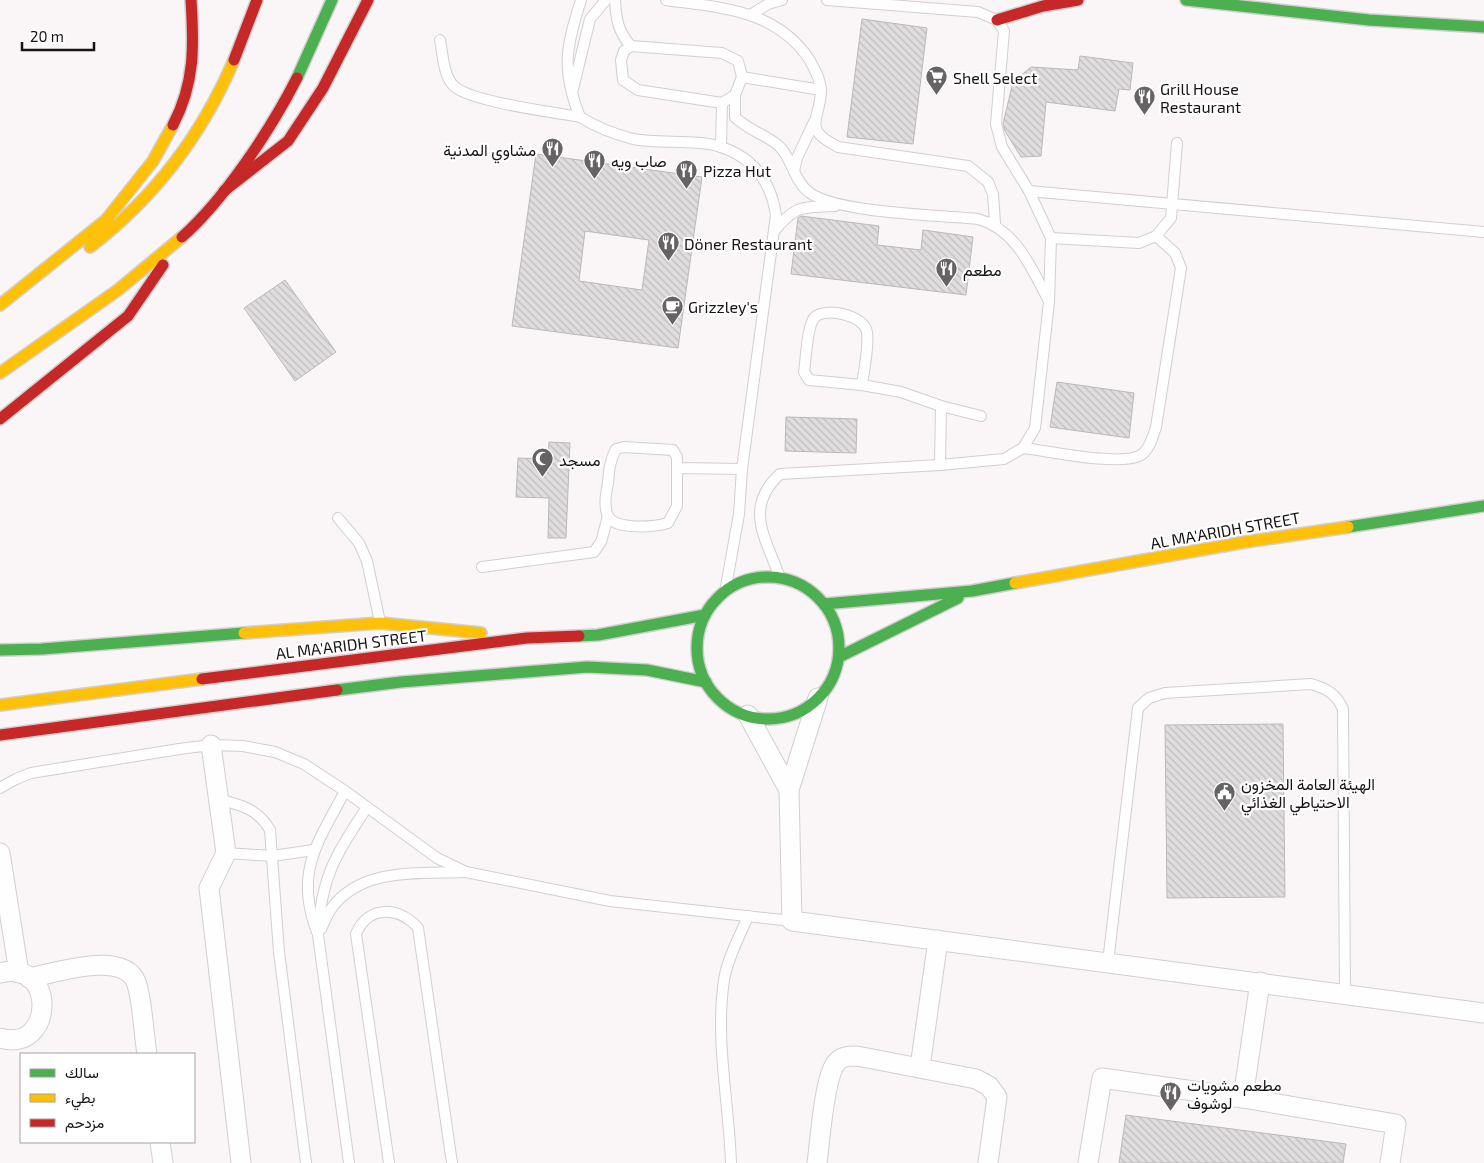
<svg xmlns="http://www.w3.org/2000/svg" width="1484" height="1163" font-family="'Exo 2',Vazirmatn,sans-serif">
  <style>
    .building { fill: url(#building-back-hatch); stroke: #bcb8ba; fill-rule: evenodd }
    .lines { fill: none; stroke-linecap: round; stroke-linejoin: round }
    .lane-casing { stroke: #d2cfd0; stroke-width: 12 }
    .street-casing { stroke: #d2cfd0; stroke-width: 21 }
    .fast-casing { stroke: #d2cfd0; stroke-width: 14 }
    .slow-casing { stroke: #d2cfd0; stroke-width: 14 }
    .jam-casing { stroke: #d2cfd0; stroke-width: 14 }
    .lane { stroke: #fefefe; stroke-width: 10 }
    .street { stroke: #fefefe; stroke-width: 19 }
    .fast { stroke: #4caf50; stroke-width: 11 }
    .slow { stroke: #ffc107; stroke-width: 11 }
    .jam { stroke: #c62828; stroke-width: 11 }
    .labels { text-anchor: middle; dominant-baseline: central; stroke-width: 4.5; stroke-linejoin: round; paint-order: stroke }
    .poi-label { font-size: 16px; fill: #171415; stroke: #fff; text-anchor: start }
    .street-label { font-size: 16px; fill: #171415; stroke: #fff }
  </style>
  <defs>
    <pattern id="building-back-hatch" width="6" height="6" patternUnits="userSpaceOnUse" patternTransform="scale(1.25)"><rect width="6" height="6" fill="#e0dddf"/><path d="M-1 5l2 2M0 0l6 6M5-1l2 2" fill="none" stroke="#bfbdbe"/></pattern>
  </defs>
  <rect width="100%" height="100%" fill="#faf6f8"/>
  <g class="building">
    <path d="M862,19L927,28L913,144L847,137Z"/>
    <path d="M1080,56L1133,63L1130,90L1119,89L1115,111L1046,102L1041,156L1021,157L1005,131L1003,124L1013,82L1031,67L1078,70Z"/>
    <path d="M536,154L702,177L678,348L512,326ZM585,231L649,240L642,290L579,281Z"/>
    <path d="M801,216L879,226L877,245L921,250L923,230L973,237L966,295L791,274L798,218Z"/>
    <path d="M285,280L336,352L295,381L244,308Z"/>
    <path d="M1057,382L1134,393L1129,438L1050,427Z"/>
    <path d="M786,417L857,419L856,453L785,451Z"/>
    <path d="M549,442L570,443L566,538H548L549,498L516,497L518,458L548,459Z"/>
    <path d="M1283,724L1285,897L1167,898L1165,725Z"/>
    <path d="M1126,1115L1346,1144L1343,1163H1119Z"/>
  </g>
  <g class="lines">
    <defs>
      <g id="lane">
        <path d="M581,0C566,47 561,70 580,117C596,127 614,134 633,139C659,144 698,139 721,147C754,158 771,182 776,215L742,469L739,514L725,592"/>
        <path d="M615,0C616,19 618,32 631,46L722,53L738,61L742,77L735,95L722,103L721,147"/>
        <path d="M666,0C721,8 775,9 809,59C814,68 821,80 821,91C820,121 801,128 838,147L968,166L988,182L993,194L995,223"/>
        <path d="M752,14L768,4L782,0"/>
        <path d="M440,40C443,54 443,77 455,87C473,102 553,112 580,117"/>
        <path d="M631,46L624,51L621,60L623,80L638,90L722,103"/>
        <path d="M742,77L821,90"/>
        <path d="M572,93L590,19L606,0"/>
        <path d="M735,95V117C750,132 764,133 779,146C792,158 794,182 810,193C838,213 939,215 978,219C1017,230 1031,268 1049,301"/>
        <path d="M794,171L797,158L814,122"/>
        <path d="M1029,191L1484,232"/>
        <path d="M774,231C797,204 801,208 835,206"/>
        <path d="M1051,238L1139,243L1156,236L1171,218L1177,143"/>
        <path d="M862,385C864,369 869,348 867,332C864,315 826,307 815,317C807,324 806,360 804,372L809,380L862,385L901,392L941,406L981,416"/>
        <path d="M1023,448C1050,451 1116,466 1139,456C1149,452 1153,436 1156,427L1181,268L1175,253L1156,236"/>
        <path d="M940,465L941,406"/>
        <path d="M677,468V506L668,523C654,527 613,531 607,514C604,503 606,493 608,483C609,470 610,460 616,449L624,447L673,450L677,457V468L742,469"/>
        <path d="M338,518L359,543L367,561L380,622"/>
        <path d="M482,567L594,552L601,542L608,516"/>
        <path d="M780,578C766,538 743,508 780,474L940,465L1004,459L1023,448L1035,428L1049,302L1051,238L1029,191L1002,147L996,124L1004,31L997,20L978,12L827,0"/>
        <path d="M0,788L16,779L31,773L179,749L211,745L243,746L275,752L304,764L345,791L437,858L466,872L610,901L792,921"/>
        <path d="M218,799C241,805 258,809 270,830L279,952L306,1163"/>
        <path d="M226,853L272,856L314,850"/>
        <path d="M321,929C324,923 327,915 331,909C361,867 418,874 463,872"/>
        <path d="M317,932C294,872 318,842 345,791"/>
        <path d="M1108,962L1138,708L1149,698L1165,693L1311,684C1328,689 1336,694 1343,709L1345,994"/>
        <path d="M349,1163L318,935C321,876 336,855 367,807"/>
        <path d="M389,1163L356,934C368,905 399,906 418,928L452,1163"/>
        <path d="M731,1163C729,1102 715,1041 724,980C727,959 740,936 748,916"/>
      </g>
      <g id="street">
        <path d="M818,698L789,790L792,921L1484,1013"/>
        <path d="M748,715L789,790"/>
        <path d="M211,745L226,853L209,888L241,1163"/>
        <path d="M0,853L19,973"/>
        <path d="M0,973C57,958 55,1054 0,1038"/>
        <path d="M29,978C55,973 123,950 136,982C142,996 144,1037 147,1054"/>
        <path d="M920,1067L938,940"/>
        <path d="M1243,1098L1260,982"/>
        <path d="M160,1142L163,1163"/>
        <path d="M817,1163C820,1142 824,1078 836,1063C841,1056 849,1056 857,1056L976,1079L989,1086L997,1097L988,1163"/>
        <path d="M1088,1163L1102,1078L1243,1098L1396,1124L1390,1163"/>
      </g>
      <g id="fast">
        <path d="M1186,0L1369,20L1484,27"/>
        <path d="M297,78L332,0"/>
        <path d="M1348,527L1484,506"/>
        <circle cx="768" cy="648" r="71"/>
        <path d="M824,604L972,591L1015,583"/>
        <path d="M579,636L598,635L705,615"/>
        <path d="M0,650L42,649L244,633"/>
        <path d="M839,657L958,598"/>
        <path d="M337,690L401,682L587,667L647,670L706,682"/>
      </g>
      <g id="slow">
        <path d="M90,247C154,198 202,135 234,60"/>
        <path d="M0,305L106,220L153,161L173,125"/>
        <path d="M0,373L118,290L182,237"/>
        <path d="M1015,583L1245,542L1348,527"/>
        <path d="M244,633L380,623L481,633"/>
        <path d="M0,705L202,679"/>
      </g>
      <g id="jam">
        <path d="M997,20L1043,6L1078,0"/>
        <path d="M234,60L257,0"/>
        <path d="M173,125C195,83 194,46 191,0"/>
        <path d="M224,191L288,141L323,88L368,0"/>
        <path d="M182,237C225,199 271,129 297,78"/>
        <path d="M0,419L128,316L163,265"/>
        <path d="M202,679L527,638L579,636"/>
        <path d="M0,735L337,690"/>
      </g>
    </defs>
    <use href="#lane" class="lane-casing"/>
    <use href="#street" class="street-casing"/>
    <use href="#fast" class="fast-casing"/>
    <use href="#slow" class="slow-casing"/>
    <use href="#jam" class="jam-casing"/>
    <use href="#lane" class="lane"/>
    <use href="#street" class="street"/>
    <use href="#fast" class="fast"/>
    <use href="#slow" class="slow"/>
    <use href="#jam" class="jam"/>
  </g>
  <defs>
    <symbol id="supermarket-pin" viewBox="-11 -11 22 30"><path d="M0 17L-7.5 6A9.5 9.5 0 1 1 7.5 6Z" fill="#666364" stroke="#fff"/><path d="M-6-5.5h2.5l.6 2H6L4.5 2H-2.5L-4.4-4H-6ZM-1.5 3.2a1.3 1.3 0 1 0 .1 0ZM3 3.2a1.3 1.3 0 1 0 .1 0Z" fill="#fff"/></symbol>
    <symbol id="restaurant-pin" viewBox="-11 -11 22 30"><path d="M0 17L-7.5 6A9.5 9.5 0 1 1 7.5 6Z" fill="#666364" stroke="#fff"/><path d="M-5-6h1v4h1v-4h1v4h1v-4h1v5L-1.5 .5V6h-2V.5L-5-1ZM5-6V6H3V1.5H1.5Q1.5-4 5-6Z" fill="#fff"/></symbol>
    <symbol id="cafe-pin" viewBox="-11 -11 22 30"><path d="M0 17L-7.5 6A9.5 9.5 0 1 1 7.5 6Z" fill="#666364" stroke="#fff"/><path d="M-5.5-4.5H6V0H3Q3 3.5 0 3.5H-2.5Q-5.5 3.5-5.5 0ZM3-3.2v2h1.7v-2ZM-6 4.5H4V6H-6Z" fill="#fff"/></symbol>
    <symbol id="mosque-pin" viewBox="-11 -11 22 30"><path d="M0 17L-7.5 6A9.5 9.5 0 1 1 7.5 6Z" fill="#666364" stroke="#fff"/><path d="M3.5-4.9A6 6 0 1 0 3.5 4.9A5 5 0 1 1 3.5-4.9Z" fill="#fff"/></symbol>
    <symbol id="civic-pin" viewBox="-11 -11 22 30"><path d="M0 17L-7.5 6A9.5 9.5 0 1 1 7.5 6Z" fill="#666364" stroke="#fff"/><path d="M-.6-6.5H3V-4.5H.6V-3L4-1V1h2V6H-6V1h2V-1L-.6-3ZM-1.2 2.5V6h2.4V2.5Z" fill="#fff"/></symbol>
  </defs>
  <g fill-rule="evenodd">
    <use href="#supermarket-pin" x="924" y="64" width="25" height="34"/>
    <use href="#restaurant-pin" x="1132" y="84" width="25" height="34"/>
    <use href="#restaurant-pin" x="540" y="136" width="25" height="34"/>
    <use href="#restaurant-pin" x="582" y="148" width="25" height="34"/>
    <use href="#restaurant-pin" x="674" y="158" width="25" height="34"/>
    <use href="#restaurant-pin" x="656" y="230" width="25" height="34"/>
    <use href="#restaurant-pin" x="934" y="256" width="25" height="34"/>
    <use href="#cafe-pin" x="660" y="294" width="25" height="34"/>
    <use href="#mosque-pin" x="530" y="446" width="25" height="34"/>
    <use href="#civic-pin" x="1212" y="780" width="25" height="34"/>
    <use href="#restaurant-pin" x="1158" y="1080" width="25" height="34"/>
  </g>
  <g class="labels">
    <g class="poi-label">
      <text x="953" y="77">Shell Select</text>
      <text x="1160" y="88">Grill House<tspan x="1160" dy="18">Restaurant</tspan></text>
      <text x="536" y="149" text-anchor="end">مشاوي المدنية</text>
      <text x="611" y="160">صاب ويه</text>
      <text x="703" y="170">Pizza Hut</text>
      <text x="684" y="243">Döner Restaurant</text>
      <text x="963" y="269">مطعم</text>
      <text x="688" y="306">Grizzley's</text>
      <text x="559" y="459">مسجد</text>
      <text x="1241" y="783">الهيئة العامة المخزون<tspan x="1241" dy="18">الاحتياطي الغذائي</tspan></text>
      <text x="1187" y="1084">مطعم مشويات<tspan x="1187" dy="18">لوشوف</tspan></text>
    </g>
    <g class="street-label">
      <text transform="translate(1225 530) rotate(-10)">AL MA'ARIDH STREET</text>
      <text transform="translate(351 644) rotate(-7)">AL MA'ARIDH STREET</text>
    </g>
  </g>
  <rect x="20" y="1053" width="175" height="90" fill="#ffffff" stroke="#a2a1a1"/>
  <rect x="30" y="1069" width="25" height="8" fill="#4caf50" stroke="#a2a1a1"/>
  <text x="65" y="1078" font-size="15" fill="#171415">سالك</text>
  <rect x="30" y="1094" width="25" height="8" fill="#ffc107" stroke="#a2a1a1"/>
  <text x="65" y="1103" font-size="15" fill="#171415">بطيء</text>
  <rect x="30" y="1119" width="25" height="8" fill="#c62828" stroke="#a2a1a1"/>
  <text x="65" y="1128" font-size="15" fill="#171415">مزدحم</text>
  <path d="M22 42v8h72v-8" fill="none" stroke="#171415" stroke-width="2.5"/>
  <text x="30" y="42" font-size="15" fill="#171415" stroke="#ffffff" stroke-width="4" paint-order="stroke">20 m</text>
</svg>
